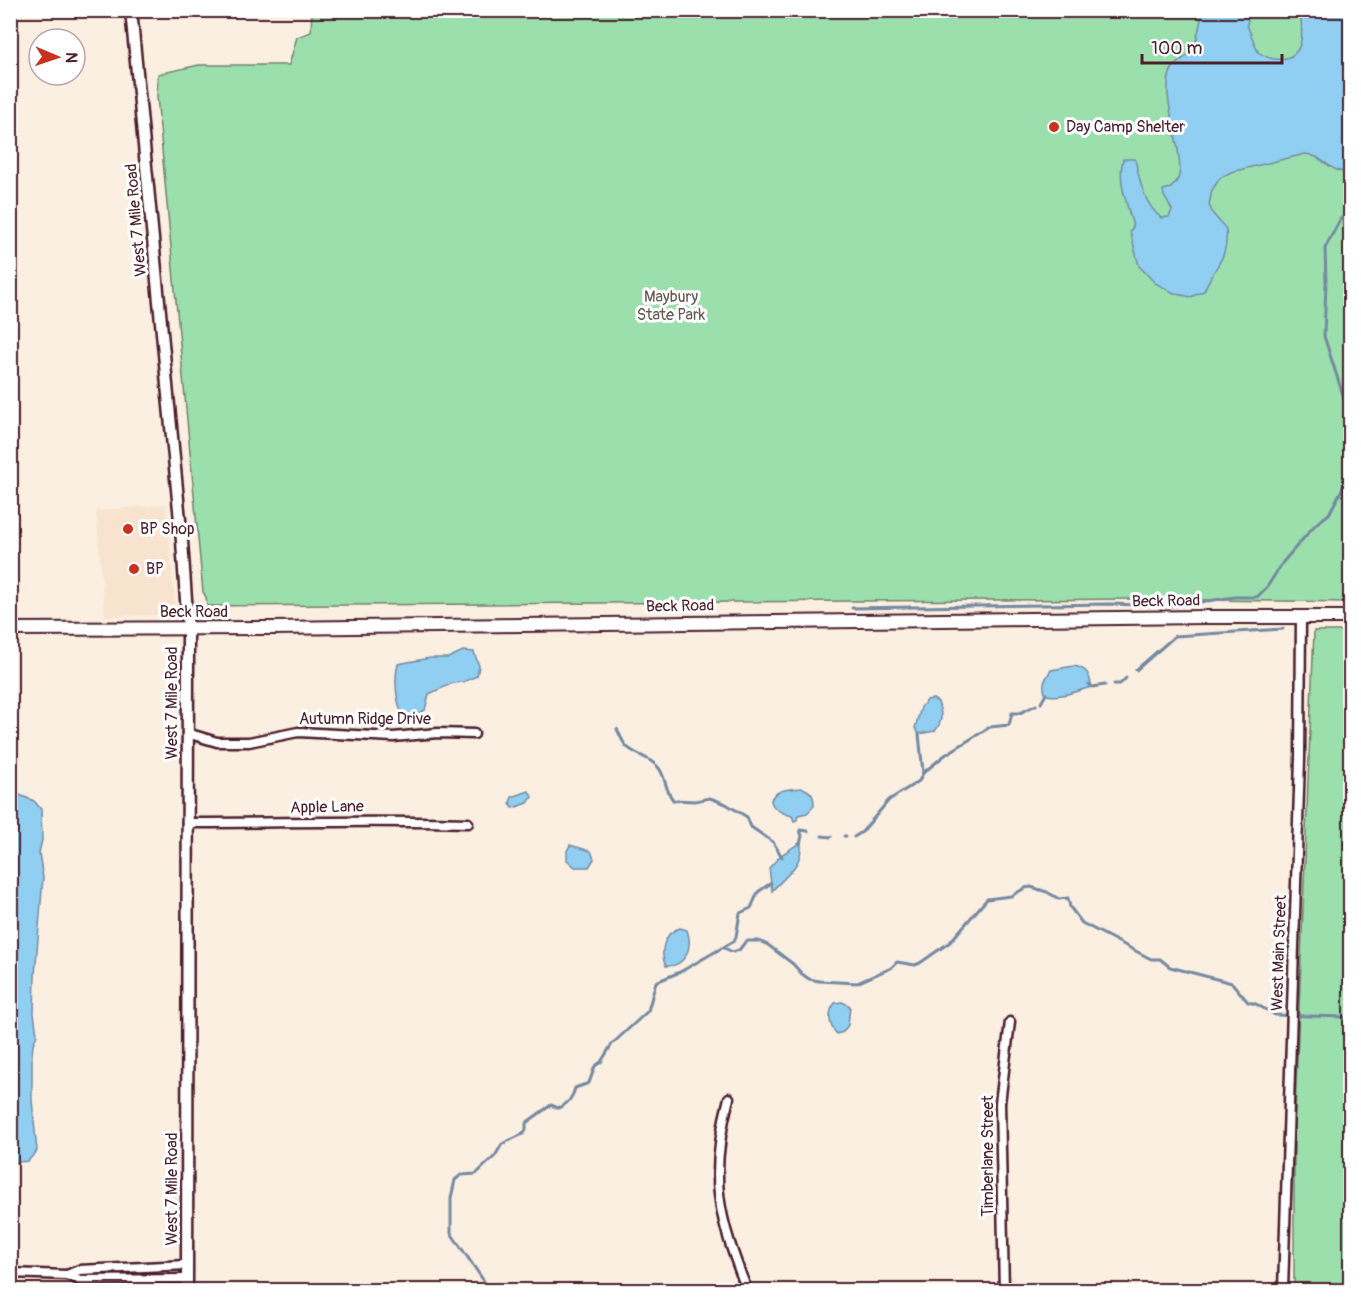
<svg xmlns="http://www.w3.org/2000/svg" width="1361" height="1301" font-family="Pangolin,sans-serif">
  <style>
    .built { fill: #f8e4ce }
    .green { fill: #9be0ac; stroke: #72806c; stroke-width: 1.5 }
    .water { fill: #90cff1; stroke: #7489a2; stroke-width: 1.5 }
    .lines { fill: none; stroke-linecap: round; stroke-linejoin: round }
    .stream { stroke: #7489a2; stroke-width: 3 }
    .minor-casing { stroke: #4a1f2b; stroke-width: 13 }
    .tertiary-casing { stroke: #4a1f2b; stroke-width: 15 }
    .secondary-casing { stroke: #4a1f2b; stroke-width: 16 }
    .minor { stroke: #fff; stroke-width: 8 }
    .tertiary { stroke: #fff; stroke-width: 10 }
    .secondary { stroke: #fff; stroke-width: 12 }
    .poi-dot { fill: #c8321e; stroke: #fff; stroke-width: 2 }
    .labels { text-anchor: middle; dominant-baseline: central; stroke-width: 6; stroke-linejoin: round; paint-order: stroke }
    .poi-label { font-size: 16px; fill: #4a1f2b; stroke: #fff; text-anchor: start }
    .street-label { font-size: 16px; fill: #4a1f2b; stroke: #fff }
    .park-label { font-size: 16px; fill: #625952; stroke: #fff }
  </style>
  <rect width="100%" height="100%" fill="#fbefe2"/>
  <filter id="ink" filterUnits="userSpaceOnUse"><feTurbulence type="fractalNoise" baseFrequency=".0167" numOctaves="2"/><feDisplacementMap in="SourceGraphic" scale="12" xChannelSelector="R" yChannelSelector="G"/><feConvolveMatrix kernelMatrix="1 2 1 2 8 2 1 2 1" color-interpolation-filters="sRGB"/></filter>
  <g filter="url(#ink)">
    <path class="built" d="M166,504L175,602L173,609L168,615L105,616L96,511Z"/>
    <g class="green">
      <path d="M312,11H1350V602L1135,599L207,606L206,597L203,592L157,96L158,74L199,65H289L297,37L311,32Z"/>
      <path d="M1314,631H1350V1290H1294V1135Z"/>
    </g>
    <g class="water">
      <path d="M1203,11H1249L1247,25L1258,52C1267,58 1275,61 1286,58C1306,53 1302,27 1300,11H1350V173C1328,172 1323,155 1305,154L1231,172L1220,178L1212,190L1209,205L1213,214L1226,229C1229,260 1214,265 1204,291L1191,297L1176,294L1155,283L1139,266L1130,231L1133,227C1128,205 1117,182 1123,159H1135C1140,182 1143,202 1161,218L1169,217L1172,210L1164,196L1163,190L1171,188C1174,185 1178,180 1179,176C1184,147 1158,93 1172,69C1178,60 1187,57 1194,50Z"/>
      <path d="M463,651L474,652L479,666L477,676L463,682L453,683L429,694L425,710C417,715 411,717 402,715C396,698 394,681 398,664L430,658H448Z"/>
      <path d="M1074,666C1088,669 1089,674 1092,687C1076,691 1062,698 1046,695C1041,685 1045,679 1051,670Z"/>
      <path d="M933,699L938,702C942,714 943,721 935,731L919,734L915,728L921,707L927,700Z"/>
      <path d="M803,788C812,792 814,796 814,806L807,813L798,815L797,820L794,821L792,816C780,814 760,801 779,792C786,788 795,789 803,788Z"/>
      <path d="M10,791L34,801L41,809L42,840L39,853L43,878L35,975L34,1013L37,1035L33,1044L32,1055V1100L37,1151L28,1161L11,1163Z"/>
      <path d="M529,791L532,797L528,803L513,808L510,803L512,797Z"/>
      <path d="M801,842C803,866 786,875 772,891L769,868L781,855Z"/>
      <path d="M570,845L591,851L594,859L589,867H575L567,860V851Z"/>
      <path d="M680,928L687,930C693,947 686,967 666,966C659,952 664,932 680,928Z"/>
      <path d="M842,1002L850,1006L848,1025L843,1032L837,1034C828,1026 828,1011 835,1003Z"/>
    </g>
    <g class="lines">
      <g class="stream">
        <path d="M1341,218L1325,248L1326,283L1324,336L1350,417"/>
        <path d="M852,608L1110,604L1173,606L1235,597H1257L1267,587L1283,562L1315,525L1329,514L1350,474"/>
        <path d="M1136,670L1175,636L1283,629"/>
        <path d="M1089,684L1092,687L1105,685"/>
        <path d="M1114,684H1120L1126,678"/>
        <path d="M1041,703L1046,694"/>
        <path d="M617,729C620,735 622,741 626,746C635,755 649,757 658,767C666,776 664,788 673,800L695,801L710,798L726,804L747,817L751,827L773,842L782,857"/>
        <path d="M919,734L923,773"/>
        <path d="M822,836L831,837"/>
        <path d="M844,836H846"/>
        <path d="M854,837L862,832L889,800L919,781L923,773L945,755L990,727L1009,725L1012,713H1020L1036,705"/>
        <path d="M800,844L802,836L800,830L808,831"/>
        <path d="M724,948L733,952L739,950L746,941H759L768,945L793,964L802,974L809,979L819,981L857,983L891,968L897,962L915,965L920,963L950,942L987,899L1011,896L1025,888L1031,887L1047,892L1059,899L1068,898L1070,907L1082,923L1151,959H1160L1170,967L1232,983L1248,1002L1256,1004L1275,1015L1344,1017L1350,1025V1032"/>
        <path d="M490,1290L451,1233V1198L455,1180L461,1175L476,1174L495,1156L502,1144L523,1134L526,1130V1123L551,1105L558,1108C567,1105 573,1097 575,1088L589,1083L595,1066L601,1062L612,1044L648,1011L656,982L680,972L734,941L736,937L740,913L751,908L758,892L771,883"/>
      </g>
      <defs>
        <g id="minor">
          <path d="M187,733L217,742H249L298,732L393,737L438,733L474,734"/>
          <path d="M187,823C281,823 374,820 468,823"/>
          <path d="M729,1098C708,1178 718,1216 747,1290"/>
          <path d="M10,1273L67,1275L79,1280L187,1279"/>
          <path d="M67,1275L79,1270L187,1265"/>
          <path d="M1004,1290L1000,1103L1010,1022"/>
          <path d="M1283,1290L1300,759L1301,617"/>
        </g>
        <path id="tertiary" d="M131,10L182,541L188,629L187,1290"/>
        <path id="secondary" d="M10,629L273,628L1205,617H1350"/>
      </defs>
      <use href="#minor" class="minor-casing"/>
      <use href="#tertiary" class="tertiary-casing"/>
      <use href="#secondary" class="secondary-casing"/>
      <use href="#minor" class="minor"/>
      <use href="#tertiary" class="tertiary"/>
      <use href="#secondary" class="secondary"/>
    </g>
  </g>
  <g class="poi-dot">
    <circle cx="1054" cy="127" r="6"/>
    <circle cx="128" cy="529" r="6"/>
    <circle cx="134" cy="569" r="6"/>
  </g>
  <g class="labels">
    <g class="poi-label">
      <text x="1066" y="127">Day Camp Shelter</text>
      <text x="140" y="529">BP Shop</text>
      <text x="146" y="569">BP</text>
    </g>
    <g class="street-label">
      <text transform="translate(136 220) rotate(-95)">West 7 Mile Road</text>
      <text transform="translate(1166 601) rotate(-1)">Beck Road</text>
      <text transform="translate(680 606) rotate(-1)">Beck Road</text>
      <text x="194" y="612">Beck Road</text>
      <text transform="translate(172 703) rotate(-90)">West 7 Mile Road</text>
      <text x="365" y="719">Autumn Ridge Drive</text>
      <text transform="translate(327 807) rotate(-1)">Apple Lane</text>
      <text transform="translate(1279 953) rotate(-88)">West Main Street</text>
      <text transform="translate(988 1156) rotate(-90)">Timberlane Street</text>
      <text transform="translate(172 1189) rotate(-90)">West 7 Mile Road</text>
    </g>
    <g class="park-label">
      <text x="671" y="297">Maybury<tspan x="671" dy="18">State Park</tspan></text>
    </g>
  </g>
  <rect width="1361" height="1301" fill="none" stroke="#fff" stroke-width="36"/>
  <rect x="18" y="18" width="1325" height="1265" fill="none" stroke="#4a1f2b" stroke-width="2" filter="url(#ink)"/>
  <g transform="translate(57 57) rotate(92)"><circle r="28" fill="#ffffff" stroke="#b7a5aa" stroke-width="1.5"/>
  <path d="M0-4.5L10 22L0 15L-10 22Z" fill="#c8321e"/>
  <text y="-9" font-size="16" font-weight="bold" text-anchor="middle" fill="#4a1f2b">N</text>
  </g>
  <path d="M1142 54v9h140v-9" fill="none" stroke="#4a1f2b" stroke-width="3"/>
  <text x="1151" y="54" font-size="18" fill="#4a1f2b" stroke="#ffffff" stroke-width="4.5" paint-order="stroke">100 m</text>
</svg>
